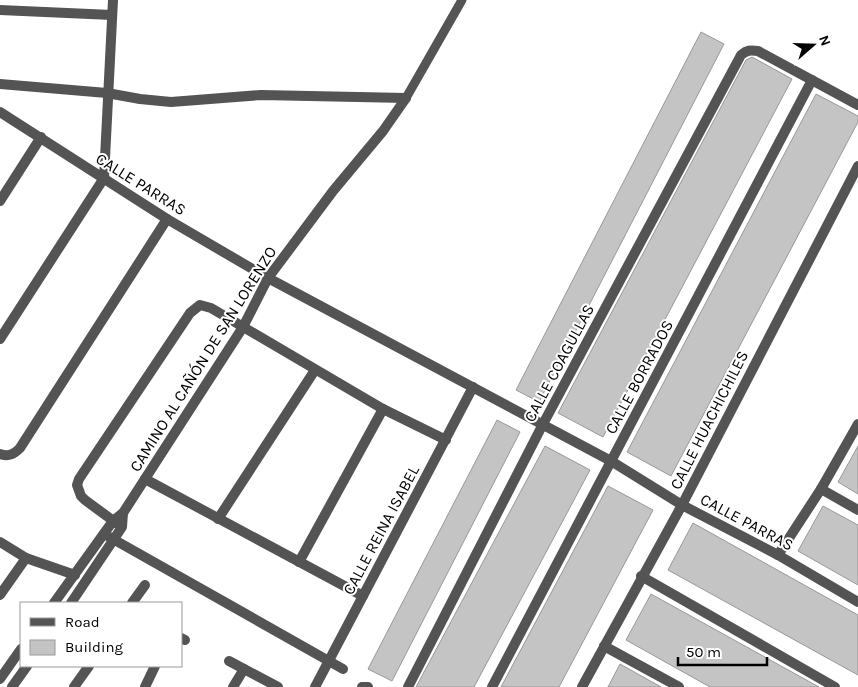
<svg xmlns="http://www.w3.org/2000/svg" width="858" height="687" font-family="Karla,sans-serif">
  <style>
    .building { fill: #c4c4c4; stroke: #989898 }
    .lines { fill: none; stroke-linecap: round; stroke-linejoin: round }
    .pedestrian { stroke: #545454; stroke-width: 9 }
    .minor { stroke: #545454; stroke-width: 10 }
    .tertiary { stroke: #545454; stroke-width: 10 }
    .labels { text-anchor: middle; dominant-baseline: central; stroke-width: 4; stroke-linejoin: round; paint-order: stroke }
    .street-label { font-size: 16px; fill: #000; stroke: #fff }
  </style>
  <rect width="100%" height="100%" fill="#fff"/>
  <g class="building">
    <path d="M701,32L724,44L539,402L516,390Z"/>
    <path d="M752,57L792,79L603,437L558,413L746,60Z"/>
    <path d="M816,94L858,116V122L671,476L627,452Z"/>
    <path d="M497,420L520,432L392,681L368,669Z"/>
    <path d="M545,446L590,470L474,687H416Z"/>
    <path d="M858,446V494L838,482Z"/>
    <path d="M608,486L653,510L559,687H501Z"/>
    <path d="M823,506L858,525V585L798,551Z"/>
    <path d="M693,523L858,615V675L668,570Z"/>
    <path d="M651,594L819,687H710L626,640Z"/>
    <path d="M620,664L661,687H608Z"/>
  </g>
  <g class="lines">
    <path class="pedestrian" d="M406,98L462,0"/>
    <g class="minor">
      <path d="M0,10L112,15"/>
      <path d="M0,84L107,93L140,99L171,102L261,95L406,98"/>
      <path d="M406,98L383,131L333,191L268,278L611,461L682,505L778,555L858,602"/>
      <path d="M0,201L41,137"/>
      <path d="M0,339L104,178L113,0"/>
      <path d="M0,454C9,457 14,454 20,448L167,219"/>
      <path d="M145,479L363,596"/>
      <path d="M821,489L858,510"/>
      <path d="M218,519L315,370"/>
      <path d="M119,525L85,500L81,496L77,485L79,479L190,313L200,305L211,308L383,409L446,440"/>
      <path d="M104,534L343,669"/>
      <path d="M0,542L26,558L75,575"/>
      <path d="M778,555L821,489L858,424"/>
      <path d="M299,562L383,409"/>
      <path d="M641,576L835,687"/>
      <path d="M0,595L26,558"/>
      <path d="M132,603L145,585"/>
      <path d="M181,638L185,640"/>
      <path d="M604,646L679,687"/>
      <path d="M229,661L278,687"/>
      <path d="M74,687L89,666"/>
      <path d="M145,687L155,666"/>
      <path d="M233,687L244,669"/>
      <path d="M315,687L473,387"/>
      <path d="M362,687H368"/>
      <path d="M408,687L543,424L741,55C747,50 750,50 758,51L858,105"/>
      <path d="M492,687L812,80"/>
    </g>
    <g class="tertiary">
      <path d="M0,112L167,219L268,278L243,327L123,513L113,521L54,603"/>
      <path d="M71,603L122,527L123,513"/>
      <path d="M0,679L21,649"/>
      <path d="M12,687L27,666"/>
      <path d="M582,687L682,505L858,166"/>
    </g>
  </g>
  <g class="labels">
    <g class="street-label">
      <text transform="translate(141 184) rotate(32)">CALLE PARRAS</text>
      <text transform="translate(203 359) rotate(-58)">CAMINO AL CAÑÓN DE SAN LORENZO</text>
      <text transform="translate(559 363) rotate(-62)">CALLE COAGULLAS</text>
      <text transform="translate(639 377) rotate(-62)">CALLE BORRADOS</text>
      <text transform="translate(709 420) rotate(-63)">CALLE HUACHICHILES</text>
      <text transform="translate(747 522) rotate(28)">CALLE PARRAS</text>
      <text transform="translate(381 530) rotate(-62)">CALLE REINA ISABEL</text>
    </g>
  </g>
  <rect x="20" y="602" width="162" height="65" fill="#ffffff" stroke="#999999"/>
  <rect x="30" y="618" width="25" height="8" fill="#545454" stroke="#999999"/>
  <text x="65" y="627" font-size="15" fill="#000000">Road</text>
  <rect x="30" y="640" width="25" height="15" fill="#c4c4c4" stroke="#999999"/>
  <text x="65" y="652" font-size="15" fill="#000000">Building</text>
  <g transform="translate(813 45) rotate(70)" stroke="#ffffff" stroke-width="4" paint-order="stroke">
  <path d="M0-4L9 19L0 12L-9 19Z" fill="#000000"/>
  <text y="-8" font-size="14" font-weight="bold" text-anchor="middle" fill="#000000">N</text>
  </g>
  <path d="M678 657v8h89v-8" fill="none" stroke="#000000" stroke-width="2.5"/>
  <text x="686" y="657" font-size="15" fill="#000000" stroke="#ffffff" stroke-width="4" paint-order="stroke">50 m</text>
</svg>
